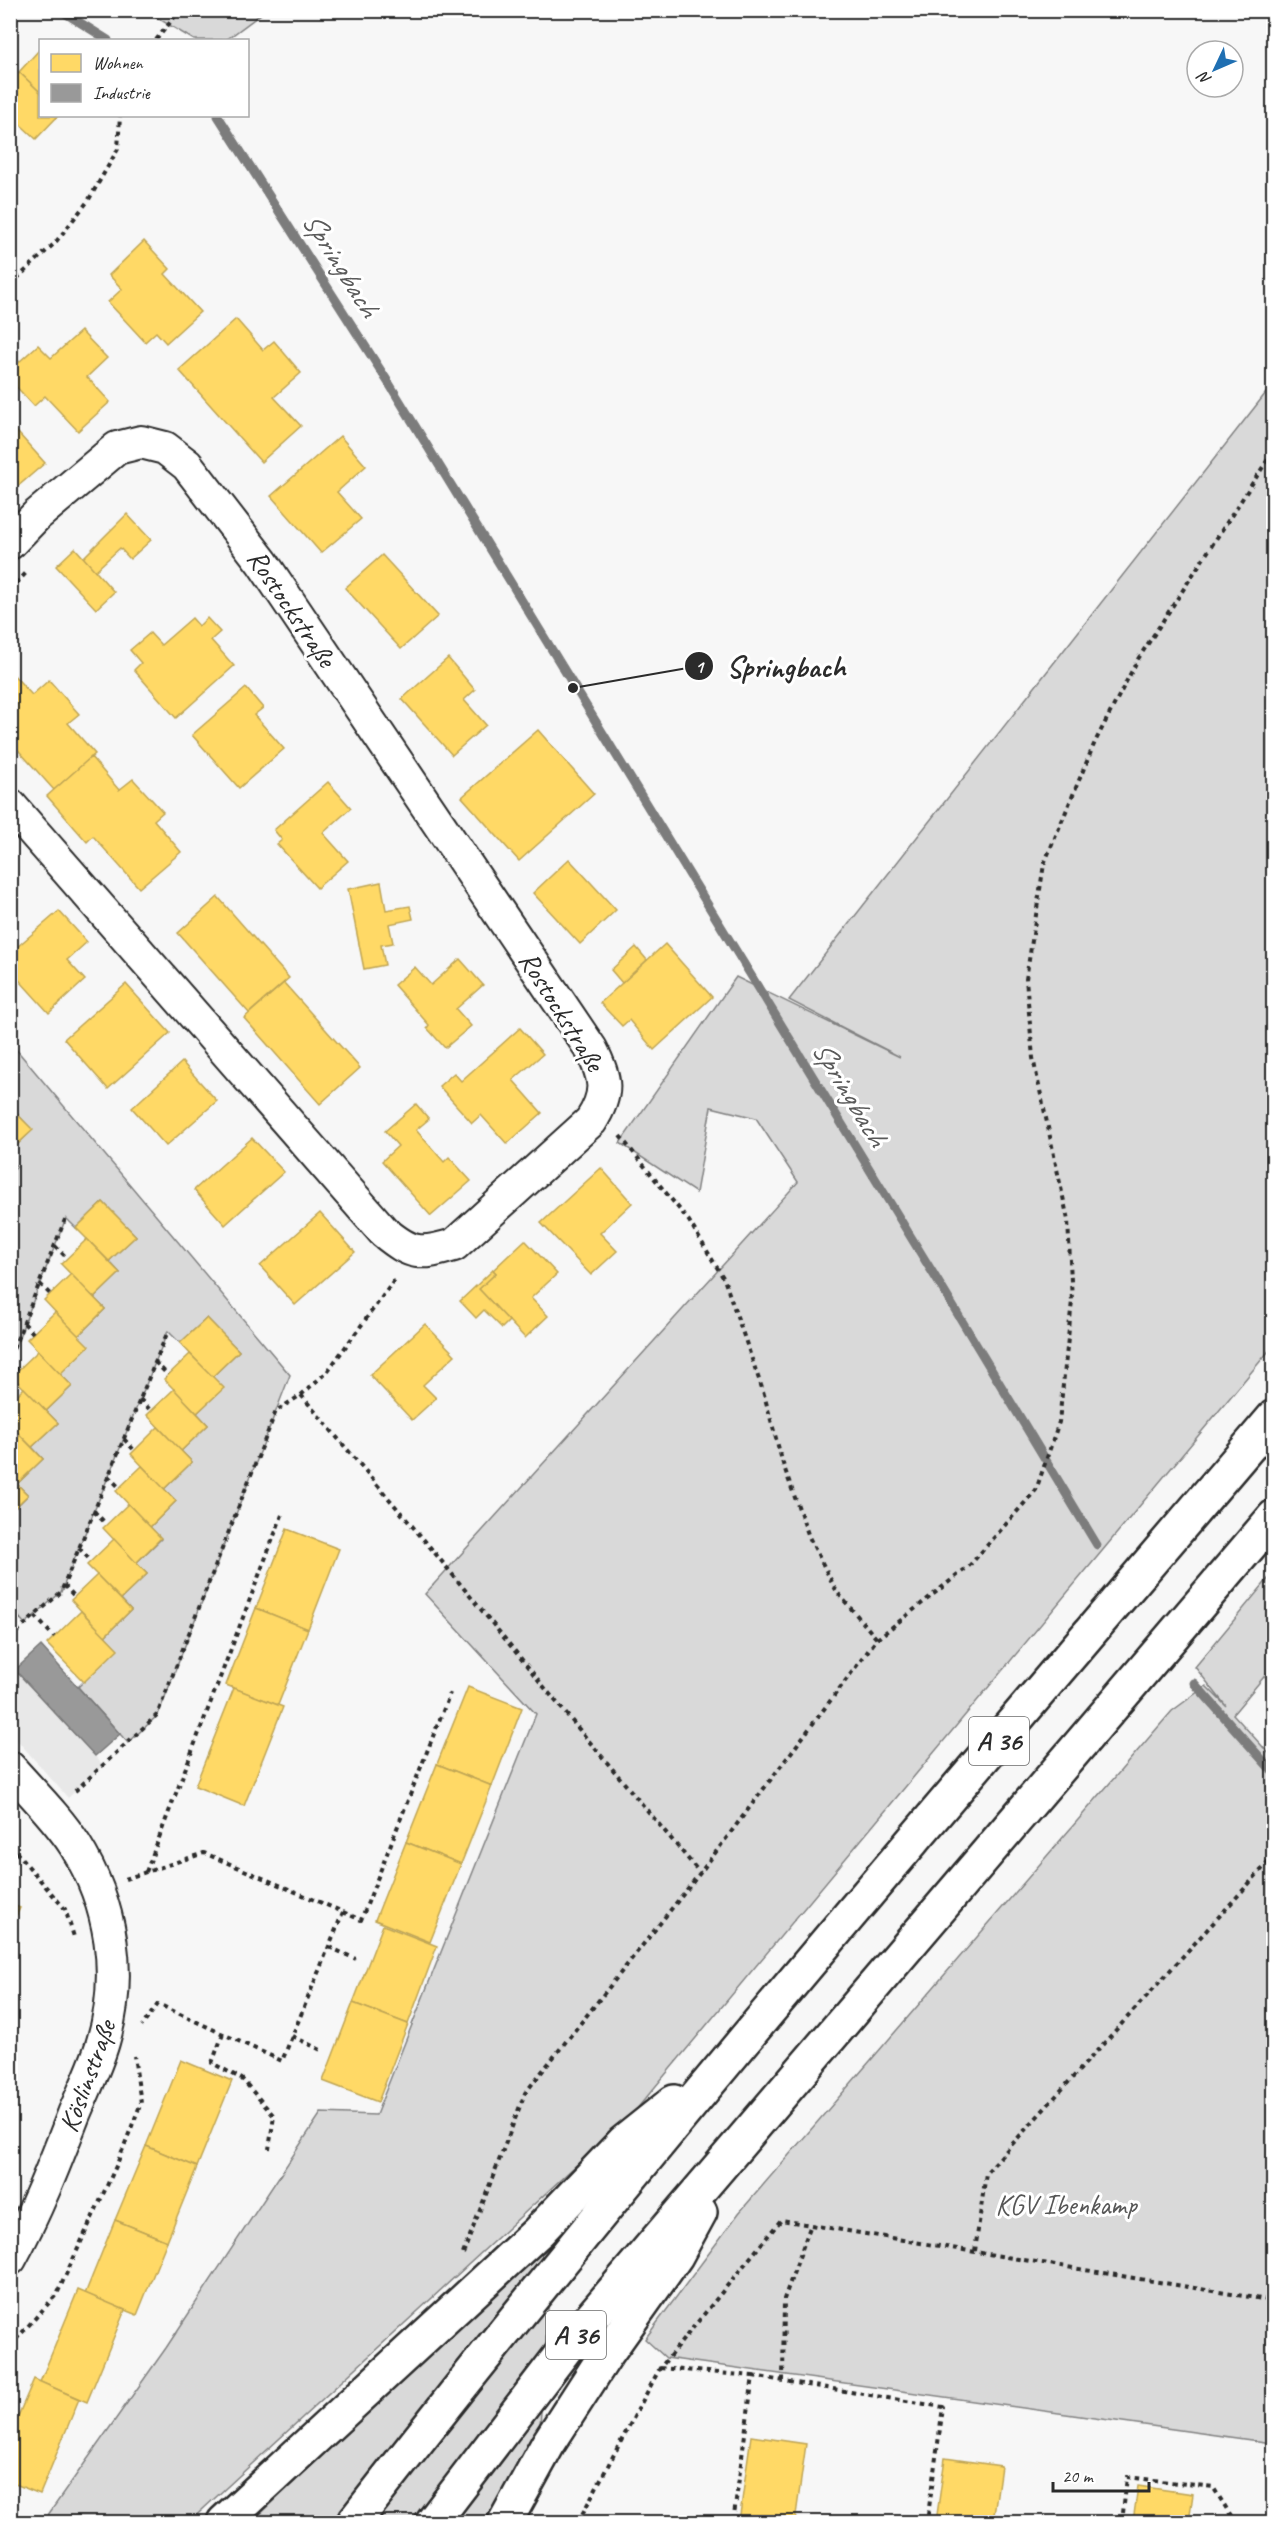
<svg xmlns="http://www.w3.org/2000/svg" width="1284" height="2533" font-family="Caveat,sans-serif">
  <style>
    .built { fill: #e8e8e8 }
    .green { fill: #d9d9d9; stroke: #828282; stroke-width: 1.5 }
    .homes { fill: #ffd966; stroke: #bfa554; stroke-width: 1.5 }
    .industry { fill: #999; stroke: #787878; stroke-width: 1.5 }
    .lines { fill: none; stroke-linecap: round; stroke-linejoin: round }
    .stream { stroke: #7b7b7b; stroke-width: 9 }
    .minor-casing { stroke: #2b2b2b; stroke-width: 36 }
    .motorway-casing { stroke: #2b2b2b; stroke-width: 38 }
    .path { stroke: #2b2b2b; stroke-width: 4; stroke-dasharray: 4.5 4.5; stroke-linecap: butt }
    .minor { stroke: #fff; stroke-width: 32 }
    .motorway { stroke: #fff; stroke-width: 33 }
    .labels { text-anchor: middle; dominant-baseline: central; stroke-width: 6; stroke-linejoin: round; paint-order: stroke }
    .shield { fill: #fff; stroke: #6b6b6b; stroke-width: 1.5 }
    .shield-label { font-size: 27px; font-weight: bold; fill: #2b2b2b }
    .street-label { font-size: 28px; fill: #2b2b2b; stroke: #fff }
    .park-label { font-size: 28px; fill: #565656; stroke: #fff }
    .water-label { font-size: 30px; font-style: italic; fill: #5a5a5a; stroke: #fff }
    .leader { fill: none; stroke: #2b2b2b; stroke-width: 2 }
    .callout-dot { fill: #2b2b2b; stroke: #fff; stroke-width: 2 }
    .mark-label { font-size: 18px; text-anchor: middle; font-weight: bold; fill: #fff }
    .callout-label { font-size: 30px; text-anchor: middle; font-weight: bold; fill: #2b2b2b; stroke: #fff; stroke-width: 6; stroke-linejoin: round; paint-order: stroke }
  </style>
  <rect width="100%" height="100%" fill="#f7f7f7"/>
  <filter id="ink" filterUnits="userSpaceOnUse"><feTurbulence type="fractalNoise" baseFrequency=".0167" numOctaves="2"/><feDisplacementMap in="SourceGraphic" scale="12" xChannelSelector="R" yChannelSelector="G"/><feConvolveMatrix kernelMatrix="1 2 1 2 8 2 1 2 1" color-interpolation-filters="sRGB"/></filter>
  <g filter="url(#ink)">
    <path class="built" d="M10,1664L103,1765L68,1798L11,1733Z"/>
    <g class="green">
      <path d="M146,11L265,10V11L226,40H194Z"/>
      <path d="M1273,384V1346L635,2111L189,2522H43L166,2348L321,2113L376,2115L536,1714L425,1594L798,1182L756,1118L711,1107L696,1193L620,1143L736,977L900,1057L789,1000Z"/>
      <path d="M10,1042L290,1375L158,1715L128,1743L78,1687L117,1649L105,1636L131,1610L121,1599L147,1574L136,1563L161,1539L150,1527L176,1501L164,1489L192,1462L181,1451L208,1425L197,1413L223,1388L212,1377L239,1351L207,1318L180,1343L168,1331L61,1592L25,1624L11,1608L10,1537L14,1533L11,1529V1512L28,1495L17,1484L43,1459L32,1447L58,1423L46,1411L72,1386L60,1374L78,1336L105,1309L94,1298L120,1273L109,1261L136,1236L103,1202L76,1228L66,1218L11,1357L10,1173L17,1167L11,1160V1151L32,1130L11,1107Z"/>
      <path d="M1273,1573V1666L1233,1714L1273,1758V2450L1265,2442L666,2358L645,2339L739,2213L1172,1711L1206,1686L1226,1706L1195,1667Z"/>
      <path d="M553,2237L540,2426L488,2522H252Z"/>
    </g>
    <g class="homes">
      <path d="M40,49V92L19,72Z"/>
      <path d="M19,72L40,92V116H58L36,139L10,115V81Z"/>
      <path d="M144,241L170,269L165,274L200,312L166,343L156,332L145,342L108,302L122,289L109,275Z"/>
      <path d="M236,319L263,350L274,341L301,373L274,397L301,426L261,462L179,370Z"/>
      <path d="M81,331L107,358L87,377L110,402L78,431L45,396L34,406L10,380V370L38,345L51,358Z"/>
      <path d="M10,424L45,463L10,493Z"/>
      <path d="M340,436L366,466L337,492L361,519L321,553L271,496Z"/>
      <path d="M127,514L151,540L130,559L120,548L95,571L83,558Z"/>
      <path d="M75,548L114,592L96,609L56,566Z"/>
      <path d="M382,555L438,616L401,649L345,588Z"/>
      <path d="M192,618L199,626L207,618L220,632L211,640L234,666L176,718L134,670L141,663L130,650L150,633L161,645Z"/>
      <path d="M448,658L475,690L464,700L486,725L452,755L402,699Z"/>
      <path d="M10,671L32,695L49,680L79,714L68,723L95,754L54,790L10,741Z"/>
      <path d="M246,688L263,708L254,715L284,749L239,788L192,735Z"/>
      <path d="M538,730L594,794L519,861L462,797Z"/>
      <path d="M91,757L119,790L133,779L163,812L154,820L181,852L139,888L93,836L87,842L47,796Z"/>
      <path d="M328,782L351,808L323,833L348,861L317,888L277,844L282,840L274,830Z"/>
      <path d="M569,859L616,910L580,944L533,893Z"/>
      <path d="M381,882L386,910L410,906L413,919L389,924L393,943L381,945L385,965L364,969L348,889Z"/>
      <path d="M218,897L289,978L249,1013L178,933Z"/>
      <path d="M59,911L87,942L67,960L85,980L49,1013L10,970V953Z"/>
      <path d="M665,944L712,997L654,1050L629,1020L622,1026L600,1003Z"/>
      <path d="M636,947L647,960L622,983L611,970Z"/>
      <path d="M460,959L483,985L456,1009L471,1026L445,1048L427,1028L429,1025L394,985L415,967L431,985Z"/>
      <path d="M284,983L360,1068L320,1104L244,1018Z"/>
      <path d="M126,984L170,1033L108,1089L64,1039Z"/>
      <path d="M520,1028L543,1054L513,1080L542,1113L507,1144L481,1115L472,1123L439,1086L454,1073L461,1081Z"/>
      <path d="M182,1062L217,1101L166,1146L132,1108Z"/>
      <path d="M416,1104L429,1119L416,1130L444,1162L449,1157L471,1181L431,1216L382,1161L398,1146L385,1131Z"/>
      <path d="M10,1107L33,1130L10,1151Z"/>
      <path d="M252,1138L284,1172L225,1225L194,1190Z"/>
      <path d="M601,1168L632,1203L600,1233L617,1251L591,1275L541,1223Z"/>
      <path d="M103,1202L136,1236L109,1261L76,1228Z"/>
      <path d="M320,1213L355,1252L295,1305L260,1266Z"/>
      <path d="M87,1239L120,1273L94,1298L61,1264Z"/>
      <path d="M525,1240L557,1274L531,1298L548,1316L525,1338L479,1289L496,1273L493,1270Z"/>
      <path d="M493,1270L496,1273L479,1289L509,1321L502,1328L484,1310L476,1318L460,1301Z"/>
      <path d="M71,1274L105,1309L78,1336L44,1300Z"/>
      <path d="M55,1312L89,1346L60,1374L27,1339Z"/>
      <path d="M207,1318L239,1351L212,1377L180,1343Z"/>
      <path d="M425,1324L455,1355L423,1385L436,1398L412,1420L370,1375Z"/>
      <path d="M38,1351L72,1386L46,1411L12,1376Z"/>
      <path d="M190,1354L224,1388L197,1413L164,1379Z"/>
      <path d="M24,1388L58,1423L32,1447L10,1425V1402Z"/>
      <path d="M174,1389L208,1425L181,1451L147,1415Z"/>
      <path d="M10,1425L43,1459L17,1484L10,1477Z"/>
      <path d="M158,1427L192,1462L164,1489L131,1454Z"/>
      <path d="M142,1466L176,1501L150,1527L116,1491Z"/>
      <path d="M10,1477L28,1495L10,1512Z"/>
      <path d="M128,1504L161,1538L136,1563L103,1528Z"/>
      <path d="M287,1529L339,1549L308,1629L256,1608Z"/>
      <path d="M114,1539L147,1574L121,1599L87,1565Z"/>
      <path d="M97,1575L131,1610L105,1636L71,1600Z"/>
      <path d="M256,1608L308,1629L278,1705L226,1685Z"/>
      <path d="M81,1611L118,1649L84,1682L47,1644Z"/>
      <path d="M468,1687L522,1708L492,1786L437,1764Z"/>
      <path d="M234,1688L283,1707L244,1806L195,1786Z"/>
      <path d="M437,1764L492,1786L461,1864L406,1842Z"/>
      <path d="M406,1842L461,1864L430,1942L375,1920Z"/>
      <path d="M10,1904L20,1908L10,1929Z"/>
      <path d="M383,1925L437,1946L408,2024L353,2003Z"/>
      <path d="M353,2003L408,2024L378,2102L323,2081Z"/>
      <path d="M181,2060L232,2081L197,2167L146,2146Z"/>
      <path d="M146,2146L197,2167L167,2241L115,2220Z"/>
      <path d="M115,2220L167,2241L137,2315L85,2294Z"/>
      <path d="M78,2290L125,2310L87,2402L40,2382Z"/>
      <path d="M34,2379L79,2399L40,2494L10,2482V2435Z"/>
      <path d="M751,2436L806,2444L795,2522H739Z"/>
      <path d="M945,2458L1001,2466L993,2522H936Z"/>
      <path d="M1138,2486L1193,2494L1189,2522H1133Z"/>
    </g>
    <g class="industry">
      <path d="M10,1608L20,1619L10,1628Z"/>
      <path d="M41,1646L120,1734L95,1756L15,1670Z"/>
    </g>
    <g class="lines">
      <g class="stream">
        <path d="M60,10L108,40"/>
        <path d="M218,116L390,385L939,1283L1097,1545"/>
        <path d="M1194,1683L1274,1773"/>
      </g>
      <defs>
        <g id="minor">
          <path d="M10,543L36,516L117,448L141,442L165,448L187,465L262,562L591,1049C606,1078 609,1093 591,1121L454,1245C420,1255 412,1255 384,1232L10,805"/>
          <path d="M10,1768C32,1793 57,1817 75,1845C112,1904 123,1975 103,2042C96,2066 84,2090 74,2114C55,2163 36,2212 10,2259"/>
        </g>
        <g id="motorway">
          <path d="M224,2522L538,2232L624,2142L674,2102"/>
          <path d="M354,2522C648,2144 963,1782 1274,1417"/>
          <path d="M433,2522L576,2335L1274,1517"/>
          <path d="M505,2522L548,2444L605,2356L676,2256L700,2212"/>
        </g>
      </defs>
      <use href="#minor" class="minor-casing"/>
      <use href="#motorway" class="motorway-casing"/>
      <g class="path">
        <path d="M156,40L180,10"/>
        <path d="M10,285L55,243L88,201L118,149L120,116"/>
        <path d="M10,590L26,573"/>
        <path d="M620,1136L689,1221L724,1279L763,1391L783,1464L809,1537L837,1592L877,1639"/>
        <path d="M55,1246L67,1258"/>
        <path d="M40,1284L50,1294"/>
        <path d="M24,1323L33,1333"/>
        <path d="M10,1357L66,1217"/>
        <path d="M10,1361L18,1370"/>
        <path d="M155,1362L168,1375"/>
        <path d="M301,1395L430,1547L567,1715L700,1873"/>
        <path d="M140,1399L151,1411"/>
        <path d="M124,1439L134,1450"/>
        <path d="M108,1476L120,1488"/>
        <path d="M94,1511L106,1524"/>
        <path d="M79,1548L91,1561"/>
        <path d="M64,1585L75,1597"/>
        <path d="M35,1616L54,1637"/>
        <path d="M10,1638L61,1592L168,1331"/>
        <path d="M75,1791L157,1715L276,1411L301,1395L327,1372L396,1278"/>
        <path d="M10,1845L65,1909L75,1940"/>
        <path d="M146,1872L282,1515"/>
        <path d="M125,1879L204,1853L343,1912L282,2061L158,2004L142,2026"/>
        <path d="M343,1912L361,1920L450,1693"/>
        <path d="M329,1947L356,1959"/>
        <path d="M223,2034L212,2063L242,2079L274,2116L269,2149"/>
        <path d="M292,2036L321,2050"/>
        <path d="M975,2251L986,2173L1274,1856"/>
        <path d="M463,2254L525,2093L700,1873L877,1639L969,1566L1036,1490L1059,1422L1072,1301L1068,1220L1033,1058L1026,979L1044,864L1095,742L1138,659L1274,450"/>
        <path d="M10,2346L57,2294L117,2164L141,2103L134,2056"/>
        <path d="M660,2368L753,2376L733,2522"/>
        <path d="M753,2376L943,2407L927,2522"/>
        <path d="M783,2381L784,2299L810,2227"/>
        <path d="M578,2522L660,2368L781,2220L1274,2301"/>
        <path d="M1122,2522L1127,2477L1213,2487L1235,2522"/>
      </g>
      <use href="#minor" class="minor"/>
      <use href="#motorway" class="motorway"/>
    </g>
  </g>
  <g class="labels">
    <g class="shield">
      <rect x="969" y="1717" width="60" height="48" rx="4.5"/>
      <rect x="546" y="2311" width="60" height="48" rx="4.5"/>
    </g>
    <g class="shield-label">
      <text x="999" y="1741">A 36</text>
      <text x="576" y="2335">A 36</text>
    </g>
    <g class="street-label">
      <text transform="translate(292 608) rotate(56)">Rostockstraße</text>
      <text transform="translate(562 1011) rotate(58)">Rostockstraße</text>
      <text transform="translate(87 2076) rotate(-70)">Köslinstraße</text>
    </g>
    <g class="park-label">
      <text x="1066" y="2204">KGV Ibenkamp</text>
    </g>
    <g class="water-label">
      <text transform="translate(341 264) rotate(58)">Springbach</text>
      <text transform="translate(850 1093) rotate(59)">Springbach</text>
    </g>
  </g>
  <path class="leader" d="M573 688L699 666"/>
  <g class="callout-dot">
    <circle cx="573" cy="688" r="6"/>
    <circle cx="699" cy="666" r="15"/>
  </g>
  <g class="mark-label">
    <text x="699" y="673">1</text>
  </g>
  <g class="callout-label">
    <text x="786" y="677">Springbach</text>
  </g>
  <rect width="1284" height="2533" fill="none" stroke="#fff" stroke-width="36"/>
  <rect x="18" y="18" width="1248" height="2497" fill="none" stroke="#2b2b2b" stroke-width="2" filter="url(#ink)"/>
  <rect x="39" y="39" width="210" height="78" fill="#ffffff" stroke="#aaaaaa" stroke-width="1.5"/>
  <rect x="51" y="54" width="30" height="18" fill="#ffd966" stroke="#aaaaaa" stroke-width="1.5"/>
  <text x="93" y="69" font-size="18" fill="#2b2b2b">Wohnen</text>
  <rect x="51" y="84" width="30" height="18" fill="#999999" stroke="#aaaaaa" stroke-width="1.5"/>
  <text x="93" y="99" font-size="18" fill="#2b2b2b">Industrie</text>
  <g transform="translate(1215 69) rotate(226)"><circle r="28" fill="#ffffff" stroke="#aaaaaa" stroke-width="1.5"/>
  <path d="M0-4.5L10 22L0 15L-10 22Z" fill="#1f6fb2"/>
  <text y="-9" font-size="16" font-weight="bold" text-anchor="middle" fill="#2b2b2b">N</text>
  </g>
  <path d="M1053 2482v9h96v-9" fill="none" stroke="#2b2b2b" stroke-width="3"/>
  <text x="1062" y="2482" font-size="18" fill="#2b2b2b" stroke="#ffffff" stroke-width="4.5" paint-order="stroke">20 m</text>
</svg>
